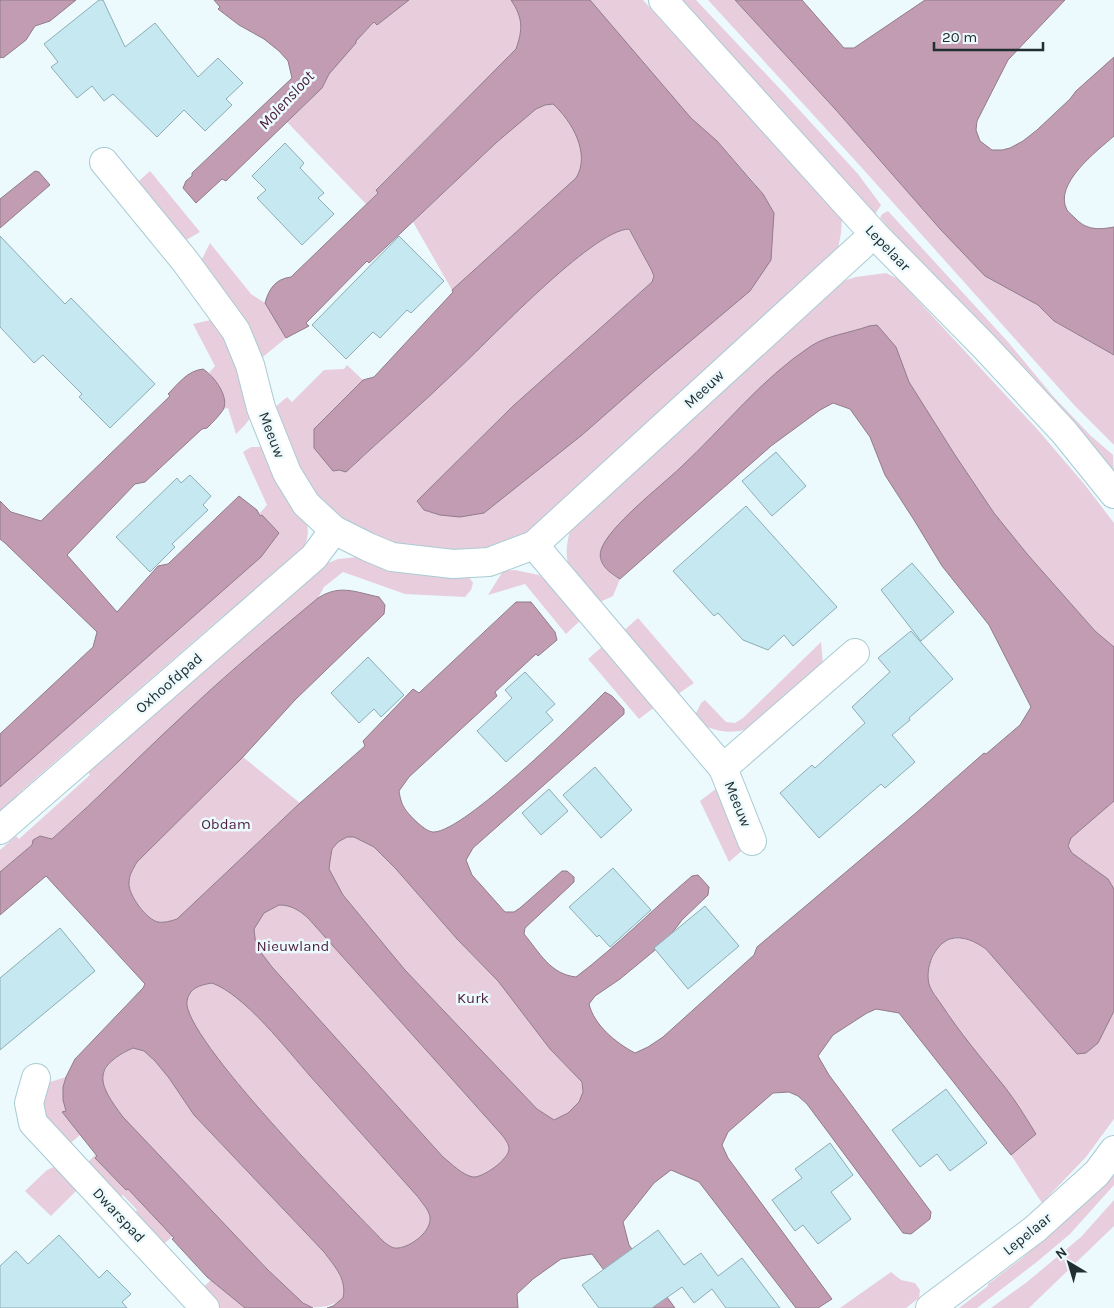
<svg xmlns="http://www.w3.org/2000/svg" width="1114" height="1308" font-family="Karla,sans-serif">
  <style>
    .green { fill: #e8cedd }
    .water { fill: #c19cb2; stroke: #917b8c; fill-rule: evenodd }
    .building { fill: #c6e8f1; stroke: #8cadb5 }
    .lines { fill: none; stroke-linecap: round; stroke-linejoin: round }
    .minor-casing { stroke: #a9cbd3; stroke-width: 30 }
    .minor { stroke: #fff; stroke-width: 28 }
    .labels { text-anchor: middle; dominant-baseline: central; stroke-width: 5; stroke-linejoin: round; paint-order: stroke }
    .street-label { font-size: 15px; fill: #222f32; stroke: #ecfafd }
    .park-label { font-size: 15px; fill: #4e1f3e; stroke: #ecfafd }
    .water-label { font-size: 16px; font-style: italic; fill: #4a1b3b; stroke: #ecfafd }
  </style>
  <rect width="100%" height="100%" fill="#ecfafd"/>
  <g class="green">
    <path d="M409,0H511C523,18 523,28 516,49L376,189L378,192L366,204L287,122L322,88L329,74L356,41L375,22L377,25Z"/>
    <path d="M590,0H643L842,218L841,233L838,249L521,539L494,550L427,554L356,532L307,488L274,408L287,397L292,402L324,370L344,369L347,365L363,380L314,429V448L339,470L346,472C382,438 420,405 456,371C488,342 591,231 628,229L651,269L654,276L652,282L513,406L418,501L484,513L582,435L655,371L774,213L763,194L752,180L717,141L691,118Z"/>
    <path d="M680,0H696L782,91L858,174L881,205L875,214Z"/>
    <path d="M708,0H735L836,110L941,230L1038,305L1054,321L1114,355V445L1075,406L862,168Z"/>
    <path d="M553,104C572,121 591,154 576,178L452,290L413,222L497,142L536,109L545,105Z"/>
    <path d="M150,171L200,232L181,243L137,190L139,181Z"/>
    <path d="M888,211L1009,343L1052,395L1090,435L1113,455L1114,476L1095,452L880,218L882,214Z"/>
    <path d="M210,243L251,294L265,303L286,338L258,361L199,265Z"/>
    <path d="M886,273L898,279L1038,430L1085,485L1114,523V647L1095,631L1028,555L994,513L955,455L909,382L896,347L854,332L818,342L775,374L734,413L682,467L611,574L620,579L613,596L600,602C573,574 559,569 571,527L840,282L856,277Z"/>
    <path d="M215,319L226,334L253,414L245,425L236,434L228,408L223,409C226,396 217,383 209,373L215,366L193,324Z"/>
    <path d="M251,447H263L307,523C309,535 307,542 301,553L229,616H223L18,794L21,799L0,817V787L261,557L279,533L259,514L267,505L243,452Z"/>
    <path d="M358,557L467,574L473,583L471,590L465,597L405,594L343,572L324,587L318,598C275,634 231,669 191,708C144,751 100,797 52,839L40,836L32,845L0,872V850L16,836L19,839L90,775L88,772L328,563L338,559Z"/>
    <path d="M515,570L539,575L557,591L583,618L566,634L525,584L488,595L503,571Z"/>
    <path d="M638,618L694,683L675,696L621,633Z"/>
    <path d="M821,642L823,665C808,678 794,691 779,704C769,712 760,722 748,728C732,736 706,731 694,717L701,703L705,700L726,722L735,723L743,718Z"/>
    <path d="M604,645L656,706L639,719L588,659Z"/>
    <path d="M243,757L300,803L177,919C171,921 164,923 158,922C147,920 128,895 129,883C129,875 133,869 137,862Z"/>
    <path d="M717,788L744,849L729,862L700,801Z"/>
    <path d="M1114,801V889L1108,879L1072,853L1068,846L1070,838Z"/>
    <path d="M347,837H355L374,847L396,869L457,939L498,981L550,1049L582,1082L583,1092L579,1102L568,1113L554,1120L537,1109L405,970L343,895L329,869L330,861L332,849L338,842Z"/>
    <path d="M279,905C291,905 299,910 308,918L502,1135C505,1139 509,1144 509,1149C509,1159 483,1178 473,1177C462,1175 452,1164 443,1157L272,967L256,946L254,929L264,913Z"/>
    <path d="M963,938L975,942L1106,1025L1114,1011V1119L1086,1157L1042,1203L1011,1155L1036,1134L1012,1096L960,1033L929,986L927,970L937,949L945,942L952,939Z"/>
    <path d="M212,983C245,995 287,1050 311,1077C347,1117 382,1157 418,1197C422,1203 429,1211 430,1217C432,1231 411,1247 398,1248C393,1249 388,1245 384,1242C352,1209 181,1036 186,1001C189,988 200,985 212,983Z"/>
    <path d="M133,1048L144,1051L155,1061L169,1078L194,1115L324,1252C334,1267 347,1279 343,1298C334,1305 324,1308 312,1307C297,1302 267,1269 255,1256C211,1210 167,1164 123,1117L104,1091L102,1076L111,1061Z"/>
    <path d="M66,1077C63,1089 62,1099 66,1111L62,1113L80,1135L66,1147L51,1131L42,1107L47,1083Z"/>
    <path d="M96,1154L98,1156L95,1158L126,1190L128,1188L173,1236L160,1247L131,1216L137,1210L123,1195L116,1200L84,1166Z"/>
    <path d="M61,1164L81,1186L51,1216L25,1191L47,1170Z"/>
    <path d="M1114,1165V1185L1070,1234L1038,1261L977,1308H959L988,1286V1284L1021,1259L1044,1239Z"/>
    <path d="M1114,1200V1226L1029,1308H991L1027,1282L1081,1237Z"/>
    <path d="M891,1272L901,1280L915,1283L920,1290L919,1298L906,1308H840Z"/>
    <path d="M211,1280L245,1308H215L199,1291Z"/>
  </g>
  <g class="water">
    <path d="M0,0H76L50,21L35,26L26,40L3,58L2,57L0,58Z"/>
    <path d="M214,0H409L377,25L374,22L356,41V43L329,74L322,88L226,181L222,179L196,203L183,188L186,181L192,176V173L292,78L288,61L279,51L264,39L239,25L218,9L220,7Z"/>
    <path d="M511,0H590L691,118L717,141L763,194L774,213L771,260L750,291L655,371L582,435L484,513L460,517L440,515L424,510L417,501L513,406L652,282L654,276L651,269L629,229C592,230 487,343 456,371C420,406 382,438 346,472L339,470L333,471L314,448V429L363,380L374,377L453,292L452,290L576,178C591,154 572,121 553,104L545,105L536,109L497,142L369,263L367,261L306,323L309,326L286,338L265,303C269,289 275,279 291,277L378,193L376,190L516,49C523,29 523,18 511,0Z"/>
    <path d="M735,0H802L844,48H854L925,0H1065L1008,60L977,121L976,130L980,141L992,150H1002L1010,148L1023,141L1037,130L1070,99L1076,91L1114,57V136C1097,151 1053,184 1067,210C1069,213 1073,216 1075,218C1086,230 1098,230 1114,227V355L1054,321L1038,305L985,276L941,230L836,110Z"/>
    <path d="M35,171L39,172L50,185L0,228V199Z"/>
    <path d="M877,325L896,347L909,382L955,455L994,513L1028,555L1095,631L1114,647V801L1071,838L1068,846L1072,853L1108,879L1114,889V1011L1098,1043L1086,1053L1077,1054L986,949C976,942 963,935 950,939C934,945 925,968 929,984C931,991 937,998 941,1004C960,1033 982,1059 1004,1086C1016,1101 1026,1118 1036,1134L1011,1155L899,1013L876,1009L867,1013L833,1035L818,1056L829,1075L931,1212L930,1219L911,1234L903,1233L807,1104L798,1096L789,1092L773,1093L728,1132L722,1145L728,1158L832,1299L818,1308H796L699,1182L671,1170L654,1183L623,1222L629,1245L675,1308H632L592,1254L561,1259L533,1279L517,1294L518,1308H327L333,1306L343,1298C347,1279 335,1267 324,1252L194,1115L169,1078L155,1061L144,1051L133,1048C90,1068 99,1085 123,1117L268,1270L303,1303L313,1308H245L207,1277L172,1239L174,1238L128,1189L126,1190L95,1158L97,1156L62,1112L66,1111L63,1100V1087L66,1077L75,1059L143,988L145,984L46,876L0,915V872L32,845L33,840L40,836L52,839C100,797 144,751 191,708C232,669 275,634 318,598C340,584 355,592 379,597L385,605L384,614L295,700L243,757L137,862C133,869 129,875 129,883C128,895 147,920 158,922C164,923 171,921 177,919L300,803L365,746L363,741L413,689L419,693L516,602H531L555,632L557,640L538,656L536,654L495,692L497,696L409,777L399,791C400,797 401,803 405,809C409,815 426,833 434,832C465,831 578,719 605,692L612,696L624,709V714L473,848L466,860L472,875L505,912H514L520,908L562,871H567L574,877V882L525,928L524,934C540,953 550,974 576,977C617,946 653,909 692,876L698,875L709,887L708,895L682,920L666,941L620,979L595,996L589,1004C594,1025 616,1043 635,1053L648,1047L663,1037L754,955L757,947L917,812L984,753L986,754L1020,725L1031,707L989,625L942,566L914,520L885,475L870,437L850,409L833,403L820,410L771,446L620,579C610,573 597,564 601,550C608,527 661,486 680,468C724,427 761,379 811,346C828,335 850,333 869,326ZM347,837H354L374,847L396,869L457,939L498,981L550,1049L582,1082L583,1092L579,1102L568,1113L554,1120L537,1109L405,970L343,895L329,869L330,861L332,849L338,842ZM279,905C291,905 299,910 308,918L502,1135C505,1139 509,1144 509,1149C509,1159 483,1178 473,1177C462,1175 452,1164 443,1157L272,967L256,946L254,929L264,913ZM212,983C245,995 287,1050 311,1077C347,1117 382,1157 418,1197C422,1203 429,1210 430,1217C432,1231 411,1247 398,1248C393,1249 388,1245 384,1242C352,1209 181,1036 187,1001C189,988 200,985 212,983Z"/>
    <path d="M203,369C214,376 230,397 223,410C219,416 212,423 207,428L202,429L145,482L135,484L67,555L117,612L158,566L168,564L239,496L257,510L260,516L262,515L279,533L261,557L0,787V734L93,647L97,632L5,543L0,539V501L11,512L41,521L170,396L168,394C179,383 187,371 203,369Z"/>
  </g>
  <g class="building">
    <path d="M99,0H103L125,47L155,23L198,77L218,58L243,83L226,99L232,105L205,131L184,110L157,137L113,94L104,101L92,86L77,98L51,67L58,62L44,44Z"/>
    <path d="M285,143L304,163L300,168L324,193L318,198L334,214L302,245L257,198L266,190L252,176Z"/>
    <path d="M0,236L65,304L71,298L155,384L110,428L79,397L82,394L43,355L34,363L0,327Z"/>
    <path d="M399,236L444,281L411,313L407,310L380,338L373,332L346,359L312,325Z"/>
    <path d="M776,452L806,486L772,516L742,481Z"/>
    <path d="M190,475L211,496L203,505L208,510L172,544L175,547L150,572L116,537L177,478L181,483Z"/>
    <path d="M746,506L837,607L793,646L784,635L768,650L743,640L718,613L714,616L673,571Z"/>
    <path d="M912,563L954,612L921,641L881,590Z"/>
    <path d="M911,631L953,679L909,718L910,720L892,735L915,762L885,788L881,784L819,838L780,793L812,765L815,768L865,723L852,707L890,672L878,658Z"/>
    <path d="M368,657L404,695L381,717L374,709L359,723L331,693Z"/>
    <path d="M525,672L555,704L546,712L553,720L506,762L477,731L512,698L505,690Z"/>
    <path d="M595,767L632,810L601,838L563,795Z"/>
    <path d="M549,789L568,811L541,835L522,813Z"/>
    <path d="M613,868L651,910L610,947L599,935L597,937L569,907Z"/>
    <path d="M705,906L739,946L688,989L654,948Z"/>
    <path d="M60,928L95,971L0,1050V978Z"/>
    <path d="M946,1089L987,1143L950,1171L937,1154L920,1167L892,1130Z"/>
    <path d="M830,1143L853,1175L831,1192L851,1219L818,1244L803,1225L795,1231L772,1200L802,1178L795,1169Z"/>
    <path d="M658,1230L684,1265L701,1253L718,1276L742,1258L780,1308H726L712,1289L694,1303L682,1287L652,1308H599L582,1285Z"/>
    <path d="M59,1235L99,1278L107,1270L131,1294L122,1302L127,1308H0V1266L16,1251L28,1264Z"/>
  </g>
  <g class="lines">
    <defs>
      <g id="minor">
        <path d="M663,0L874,234L984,346L1064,432L1114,494"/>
        <path d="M104,162L185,261L236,331L250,365L261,408L287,473L306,504L334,530L368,547L392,557L453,564L489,562L534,545L874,234"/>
        <path d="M534,545L723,768L855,653"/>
        <path d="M723,768L752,841"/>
        <path d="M0,830L314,557L334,530"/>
        <path d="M36,1078L29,1103L33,1123L205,1308"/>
        <path d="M930,1308L1035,1229L1097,1173L1114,1150"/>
      </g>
    </defs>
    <use href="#minor" class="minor-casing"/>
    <use href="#minor" class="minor"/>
  </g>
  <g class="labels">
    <g class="street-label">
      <text transform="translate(888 248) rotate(46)">Lepelaar</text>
      <text transform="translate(704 389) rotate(-43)">Meeuw</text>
      <text transform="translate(272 435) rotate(69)">Meeuw</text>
      <text transform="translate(169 683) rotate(-41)">Oxhoofdpad</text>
      <text transform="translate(738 804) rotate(68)">Meeuw</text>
      <text transform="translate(119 1215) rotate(47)">Dwarspad</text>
      <text transform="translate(1027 1234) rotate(-39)">Lepelaar</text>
    </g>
    <g class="park-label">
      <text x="226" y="824">Obdam</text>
      <text x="293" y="946">Nieuwland</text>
      <text x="473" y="998">Kurk</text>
    </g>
    <g class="water-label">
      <text transform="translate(286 100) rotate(-47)">Molensloot</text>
    </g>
  </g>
  <g transform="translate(1069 1263) rotate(322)" stroke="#ecfafd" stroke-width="4" paint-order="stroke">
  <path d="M0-4L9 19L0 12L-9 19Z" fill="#222f32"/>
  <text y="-8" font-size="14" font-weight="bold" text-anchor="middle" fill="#222f32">N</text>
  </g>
  <path d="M934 42v8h109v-8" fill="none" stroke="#222f32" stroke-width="2.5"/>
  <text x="942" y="42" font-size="15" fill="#222f32" stroke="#ecfafd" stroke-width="4" paint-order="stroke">20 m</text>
</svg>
